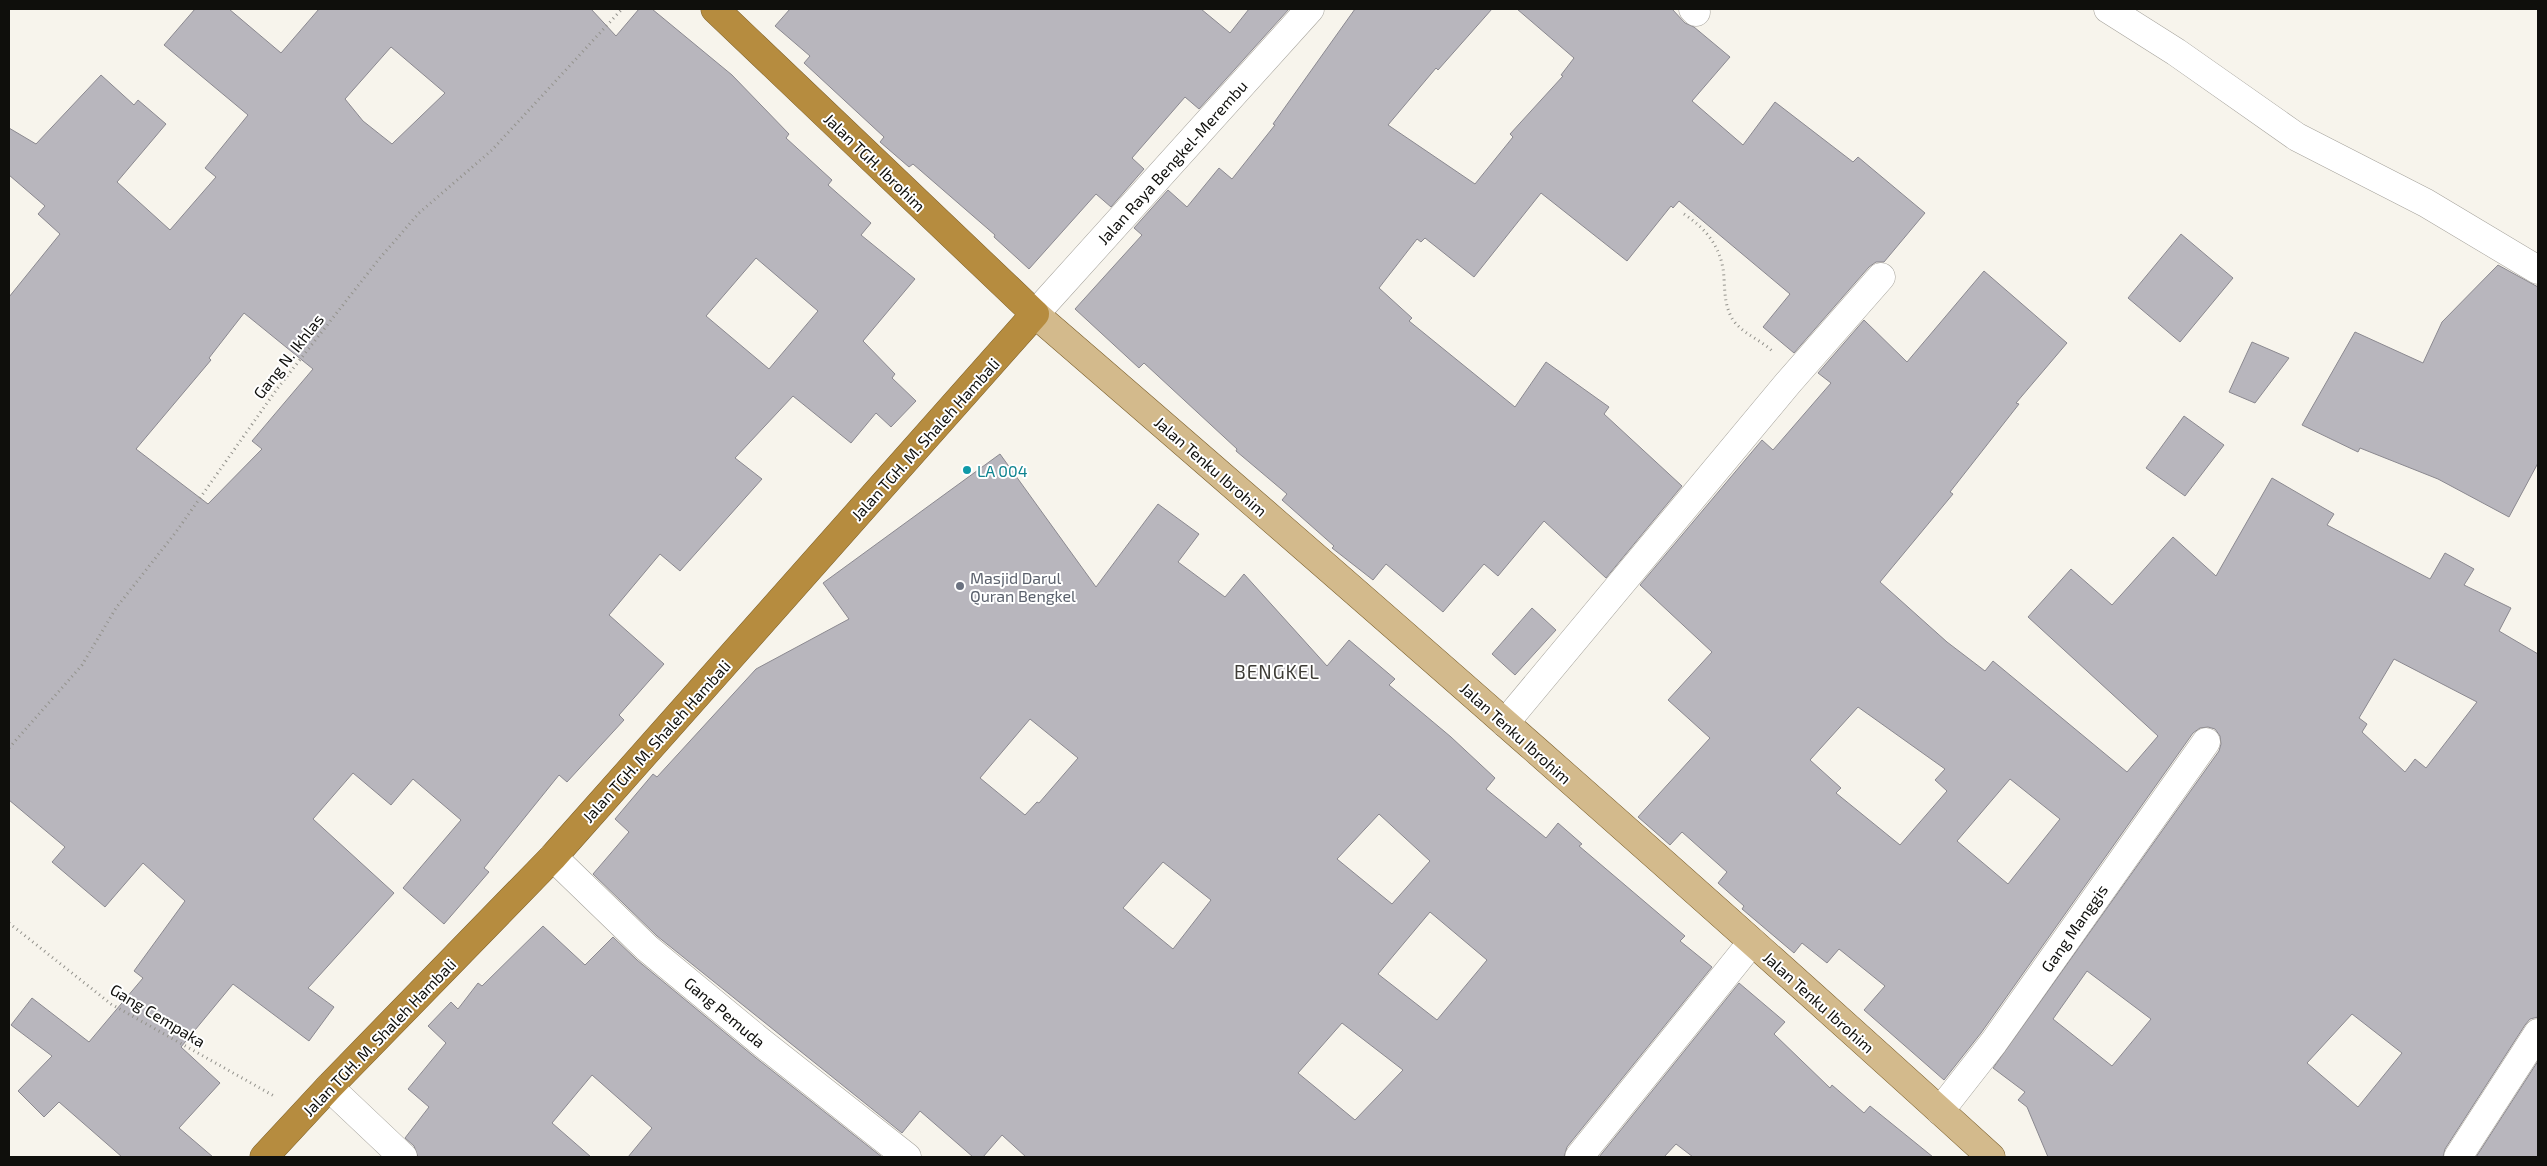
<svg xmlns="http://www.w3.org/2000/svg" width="2547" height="1166" font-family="'Exo 2',sans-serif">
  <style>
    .building { fill: #b8b6bd; stroke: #8b8990; fill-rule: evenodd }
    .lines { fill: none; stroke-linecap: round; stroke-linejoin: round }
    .minor-casing { stroke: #a5a29b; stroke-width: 29 }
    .major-casing { stroke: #7c602d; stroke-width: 29 }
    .highway-casing { stroke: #7c602d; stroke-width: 29 }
    .path { stroke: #93928c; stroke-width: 3; stroke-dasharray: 1 4; stroke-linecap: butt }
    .minor { stroke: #fff; stroke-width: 28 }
    .major { stroke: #d3ba8c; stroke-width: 28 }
    .highway { stroke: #b68c3f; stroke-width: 28 }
    .culture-dot { fill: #0f9aa8; stroke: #fff; stroke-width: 2 }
    .worship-dot { fill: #6b7280; stroke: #fff; stroke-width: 2 }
    .labels { text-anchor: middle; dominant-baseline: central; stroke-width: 4; stroke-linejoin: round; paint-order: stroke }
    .street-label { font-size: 16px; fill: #0f0f0c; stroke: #fff }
    .culture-label { font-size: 16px; fill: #0d838f; stroke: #fff; text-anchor: start }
    .worship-label { font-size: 16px; fill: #5b616d; stroke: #fff; text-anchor: start }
    .quarter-label { font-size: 19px; letter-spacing: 1px; fill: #3e3c36; stroke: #fff }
  </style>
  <rect width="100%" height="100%" fill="#f7f4ec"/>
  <g class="building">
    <path d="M195,9H229L281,53L319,9H591L616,36L639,9H652L732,75L789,134L786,138L832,180L828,185L871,223L861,235L915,279L863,341L895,374L892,378L916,401L891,427L876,413L851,443L793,396L735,458L762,479L680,571L660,554L609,615L664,664L619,715L624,720L567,782L559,775L484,868L489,872L444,924L403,888L461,820L413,779L391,805L353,773L313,819L394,893L308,988L334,1007L309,1041L233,984L181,1047L220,1083L179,1128L213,1157H122L59,1102L44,1117L18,1091L52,1056L11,1025L32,998L89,1042L143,978L134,971L185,901L143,863L105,907L52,862L65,847L9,800V297L60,234L38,214L45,206L9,175V128L36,144L101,75L134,105L138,100L166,124L117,182L170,230L216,177L205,168L248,115L164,45ZM391,47L445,93L392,144L363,121L345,99ZM756,258L818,311L769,369L706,316ZM244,313L313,369L252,441L262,449L208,504L136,449L211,360L209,358Z"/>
    <path d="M790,9H1201L1230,33L1249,9H1289L1199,109L1185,97L1132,158L1144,169L1111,207L1096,194L1029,269L994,237L995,235L913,164L909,167L880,142L884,137L804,63L810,56L775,26Z"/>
    <path d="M1355,9H1492L1438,70L1436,68L1388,125L1475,184L1513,137L1510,134L1563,76L1561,75L1574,58L1517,9H1672L1685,23L1694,27L1730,57L1692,101L1743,145L1775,102L1853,162L1858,157L1925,213L1884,262H1876L1869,267L1794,353L1763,327L1790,294L1679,201L1673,208L1671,206L1627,261L1541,193L1474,277L1425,238L1421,242L1417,239L1379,288L1412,318L1409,321L1515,407L1546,362L1609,407L1604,414L1682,486L1606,578L1544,521L1498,576L1484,564L1443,612L1386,564L1373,580L1332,548L1334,546L1282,500L1287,494L1236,451L1237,449L1144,363L1139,368L1075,309L1142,235L1134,228L1168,190L1187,207L1219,168L1232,179L1275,125L1273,124Z"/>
    <path d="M2181,234L2233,278L2180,342L2128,298Z"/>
    <path d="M2498,265L2538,287V463L2509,517L2438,479L2360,448L2358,452L2302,425L2355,332L2423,363L2442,322Z"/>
    <path d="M1984,271L2067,343L2016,403L2019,404L1950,492L1953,494L1880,582L1947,642L1985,671L1993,661L2127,772L2158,736L2028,617L2071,569L2112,605L2173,537L2216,576L2272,478L2334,514L2327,525L2430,579L2445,553L2474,569L2464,585L2511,608L2499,631L2538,654V1017L2530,1019L2525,1025L2445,1149L2443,1157H2048L2027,1107L2018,1100L2025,1092L1993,1068L2219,751L2221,744L2220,736L2215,729L2208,727L2200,728L2193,733L1981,1033L1944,1080L1864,1010L1885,986L1839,949L1827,963L1802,943L1794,953L1742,909L1744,906L1718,883L1727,872L1682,832L1670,845L1638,817L1710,738L1668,700L1712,652L1640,585L1762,440L1773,450L1831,383L1818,373L1864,320L1907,362ZM2394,659L2477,702L2426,768L2415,759L2405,772L2362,732L2367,724L2359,718ZM1858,707L1945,769L1935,780L1947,791L1900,845L1836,793L1841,788L1810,760ZM2010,779L2060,819L2008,884L1957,841ZM2087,971L2151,1019L2112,1066L2053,1019ZM2352,1014L2402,1053L2358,1107L2307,1063Z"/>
    <path d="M2252,342L2289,358L2255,403L2229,392Z"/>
    <path d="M2184,416L2224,445L2185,496L2146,468Z"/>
    <path d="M1000,454L1096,587L1158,504L1199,534L1178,562L1225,597L1244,574L1327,666L1349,640L1395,679L1389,685L1451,737L1495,778L1486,789L1546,838L1558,823L1582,844L1579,846L1685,936L1680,941L1712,967L1567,1147L1564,1157H1026L1002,1135L983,1157H973L920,1111L902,1133L657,936L593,874L629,832L615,819L653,774L657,777L756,669L849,619L823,583ZM1030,719L1078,758L1039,803L1037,802L1025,815L980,778ZM1379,814L1430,861L1392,904L1337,859ZM1163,862L1211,900L1173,949L1123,908ZM1430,912L1487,960L1437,1020L1378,974ZM1342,1023L1403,1070L1355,1120L1298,1073Z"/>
    <path d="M1532,608L1556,630L1515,675L1492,654Z"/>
    <path d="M543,926L585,965L613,937L637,960L751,1054L882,1157H628L652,1128L592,1075L552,1123L591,1157H418L414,1146L405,1138L429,1107L408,1089L446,1043L428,1026L451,1002L458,1009L478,983L482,986Z"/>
    <path d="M1739,983L1785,1022L1774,1034L1830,1088L1832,1085L1864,1113L1870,1106L1933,1157H1693L1676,1144L1664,1157H1599Z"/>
    <path d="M2538,1061V1157H2476Z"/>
  </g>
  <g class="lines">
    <defs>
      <g id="minor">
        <path d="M1693,9L1696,12"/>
        <path d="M2108,9L2176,52L2297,137L2426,203L2538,270"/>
        <path d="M1035,314L1310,9"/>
        <path d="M1505,723L1788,383L1881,277"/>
        <path d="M553,857L647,948L761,1042L907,1157"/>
        <path d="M329,1087L403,1157"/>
        <path d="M1940,1111L1994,1042L2206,742"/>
        <path d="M1579,1157L1752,942"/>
        <path d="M2458,1157L2538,1033"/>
      </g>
      <path id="major" d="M1035,314C1357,592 1677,871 1991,1157"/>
      <path id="highway" d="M264,1157L329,1087L553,857L1035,314L715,9"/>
    </defs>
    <use href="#minor" class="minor-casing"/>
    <use href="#major" class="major-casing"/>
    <use href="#highway" class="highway-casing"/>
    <g class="path">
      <path d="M1684,214C1708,230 1723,250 1724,279C1725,294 1725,307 1733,320C1744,335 1760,339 1772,351"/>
      <path d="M9,748L82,665L116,608L176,532L277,389L379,259L419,213L492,150L622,9"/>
      <path d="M9,923L111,1004L274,1096"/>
    </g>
    <use href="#minor" class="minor"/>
    <use href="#major" class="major"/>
    <use href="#highway" class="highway"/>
  </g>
  <circle class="culture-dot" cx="967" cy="470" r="5"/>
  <circle class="worship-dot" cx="960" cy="586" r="5"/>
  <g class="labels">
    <g class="street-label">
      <text transform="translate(875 162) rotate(44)">Jalan TGH. Ibrohim</text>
      <text transform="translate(1172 162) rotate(-48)">Jalan Raya Bengkel-Merembu</text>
      <text transform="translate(288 356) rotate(-52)">Gang N. Ikhlas</text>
      <text transform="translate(925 439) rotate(-48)">Jalan TGH. M. Shaleh Hambali</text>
      <text transform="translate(1211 466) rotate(41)">Jalan Tenku Ibrohim</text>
      <text transform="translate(1516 733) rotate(42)">Jalan Tenku Ibrohim</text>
      <text transform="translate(656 741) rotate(-48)">Jalan TGH. M. Shaleh Hambali</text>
      <text transform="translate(2074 928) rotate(-55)">Gang Manggis</text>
      <text transform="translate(1819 1002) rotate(42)">Jalan Tenku Ibrohim</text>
      <text transform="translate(725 1012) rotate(40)">Gang Pemuda</text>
      <text transform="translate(158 1015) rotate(31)">Gang Cempaka</text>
      <text transform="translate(379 1037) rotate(-46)">Jalan TGH. M. Shaleh Hambali</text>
    </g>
    <g class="culture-label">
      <text x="977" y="470">LA 004</text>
    </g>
    <g class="worship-label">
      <text x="970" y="577">Masjid Darul<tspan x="970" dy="18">Quran Bengkel</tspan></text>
    </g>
    <g class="quarter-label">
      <text x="1277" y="671">BENGKEL</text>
    </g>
  </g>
  <rect width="2547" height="1166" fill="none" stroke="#0f0f0c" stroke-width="20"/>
</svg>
